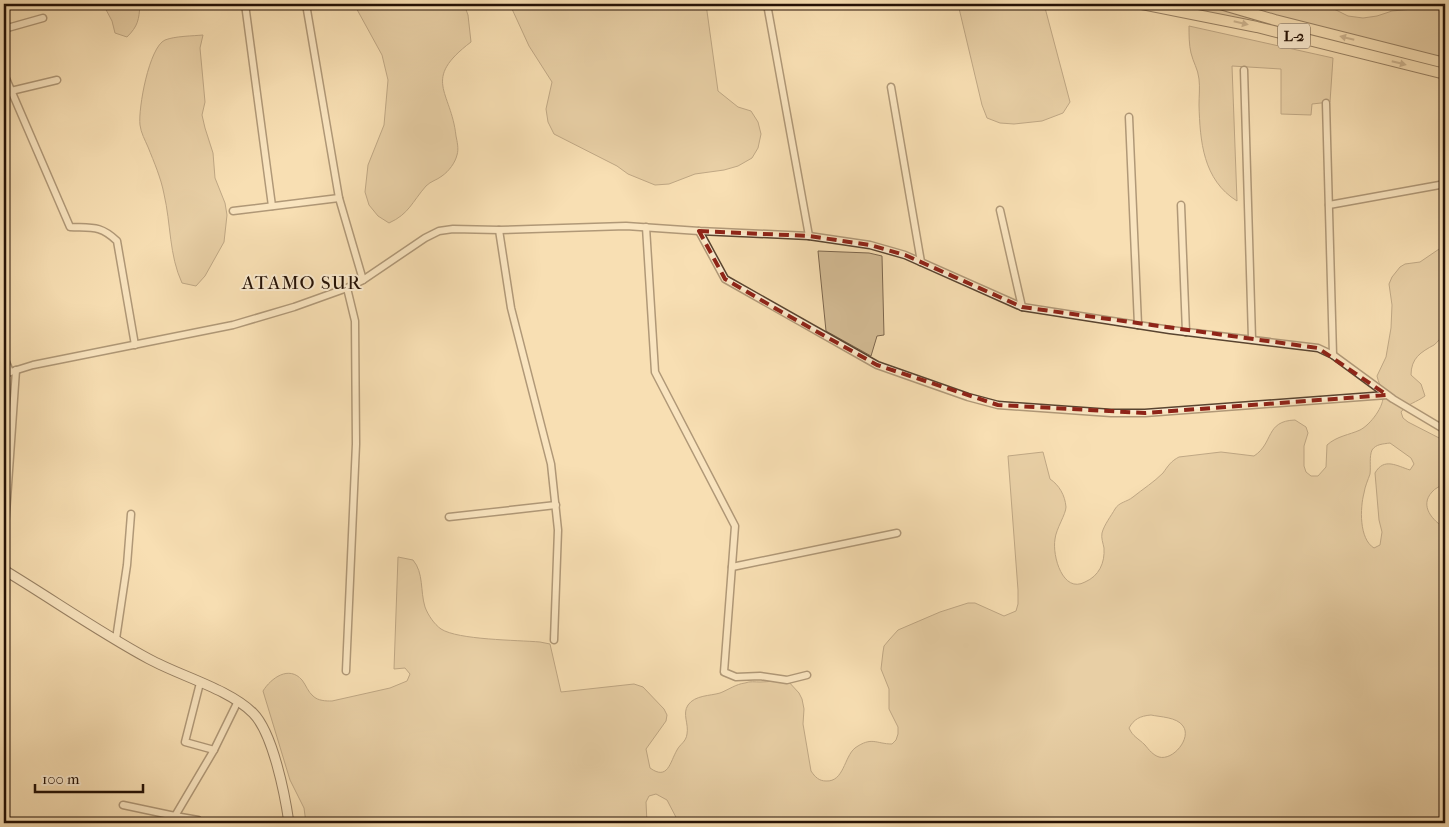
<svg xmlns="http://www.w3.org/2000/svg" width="1449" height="827" font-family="'IM FELL French Canon',serif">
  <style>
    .green { fill: #d4bc95; stroke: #7c664d; fill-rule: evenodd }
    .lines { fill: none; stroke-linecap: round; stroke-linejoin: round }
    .street-casing { stroke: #594430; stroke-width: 9 }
    .secondary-casing { stroke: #241105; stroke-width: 11 }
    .primary-casing { stroke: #241105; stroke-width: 12 }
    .street { stroke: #faeace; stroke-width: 6 }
    .secondary { stroke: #faeace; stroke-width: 9 }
    .primary { stroke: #f8dfb3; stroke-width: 10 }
    .oneway { fill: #998265 }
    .marked { fill: none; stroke: #8f2418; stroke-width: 4; stroke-dasharray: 10 6; stroke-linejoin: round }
    .labels { text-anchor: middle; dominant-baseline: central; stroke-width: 4; stroke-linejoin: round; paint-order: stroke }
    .shield { fill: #faeace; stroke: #645241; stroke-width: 1 }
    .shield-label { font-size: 15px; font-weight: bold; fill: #241105 }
    .quarter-label { font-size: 19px; letter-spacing: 1px; fill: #241105; stroke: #faeace }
  </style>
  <rect width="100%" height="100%" fill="#f8dfb3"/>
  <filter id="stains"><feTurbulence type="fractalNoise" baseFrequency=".004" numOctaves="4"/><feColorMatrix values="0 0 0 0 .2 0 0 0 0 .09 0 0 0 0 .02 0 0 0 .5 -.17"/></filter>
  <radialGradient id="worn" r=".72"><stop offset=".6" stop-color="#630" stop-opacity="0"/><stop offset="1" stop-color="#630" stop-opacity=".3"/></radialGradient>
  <g class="green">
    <path d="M103,4H140C139,20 138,26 127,37L115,33L112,21Z"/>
    <path d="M354,4H464L468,15L471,42C421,80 451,90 456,136C457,141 459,149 457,155C455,163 449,171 442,176C437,180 431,181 426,186C412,202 409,214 389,223L378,216L369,205L365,192L368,165L384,125L388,80L382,55Z"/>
    <path d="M508,4H706L718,91L738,107L751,111L758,122L761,134L758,148L752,158L738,166L724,170L695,174L669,184L655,185L628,174L617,166L554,134L548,122L546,109L552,82L529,46L512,9Z"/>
    <path d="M958,4H1044L1070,102L1063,113L1042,121L1014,124L1000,123L987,118L982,105Z"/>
    <path d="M1162,4H1204L1253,19L1252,21Z"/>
    <path d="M1230,4H1324L1348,16L1363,18L1377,16L1392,11L1413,9L1425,4H1445V59Z"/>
    <path d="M1189,26L1333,58L1330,102L1312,104L1311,115L1281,114V69L1232,66L1237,201C1203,180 1200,141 1199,105C1199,97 1200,87 1199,79C1198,69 1193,62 1191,53C1189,45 1189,35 1189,26Z"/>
    <path d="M203,35L200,48L205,102L202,115L205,128L213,153L215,178L225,203L227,215L224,242L205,276L196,286L182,283C169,255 171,224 164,194C161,178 154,162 148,147C145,140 141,133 140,125C138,109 149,47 165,40C175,36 193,36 203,35Z"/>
    <path d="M1445,245V333C1441,337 1438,342 1434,345C1421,352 1411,358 1411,375L1421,384L1425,396C1417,402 1407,404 1401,412L1403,418L1408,422L1445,441V483C1441,486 1435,488 1432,492C1419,506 1433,521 1445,528V823H679L667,800L656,794L649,796L646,802L647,823H306L304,808L290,780L263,691C271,678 289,665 302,680C306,685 308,692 313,696C318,701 326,701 332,701L390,688L407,681L410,674L405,668L394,669L398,557L413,560C424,573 420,591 425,607C428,615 434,624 441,629C458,640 517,640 540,642L550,644L561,692L634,684L643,687L664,709L667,715L666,721L646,749L650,768C668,781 670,762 677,750C680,744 686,742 687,734C689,724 682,714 688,705C695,695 710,696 720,693C728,690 736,684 745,683C750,681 755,682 760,682C769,682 778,680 787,680L799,693L802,699L804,709L803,724L811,771C815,777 819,781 826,781C844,782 844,757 855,748C872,736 876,744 892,744L896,740L898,734V727L889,709V689L881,669L883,652L884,646L889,640L898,630L940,612L968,603H975L1004,616L1016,611L1018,604V590L1008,456L1043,452L1050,479C1059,485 1065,495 1066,507C1066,514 1056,529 1055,539C1052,556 1063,594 1085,582C1099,576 1105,563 1104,548C1103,543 1101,538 1102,533C1104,525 1111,516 1115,509C1119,502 1127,502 1133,497C1143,489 1154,482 1163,473C1168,466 1171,461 1179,457L1221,452L1254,456C1274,443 1265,421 1295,420L1306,427L1308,433L1304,446V466L1306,472L1311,476H1318L1326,467L1327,445C1337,436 1349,435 1360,430C1370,425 1385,406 1383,394C1382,388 1378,382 1377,376L1386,357L1391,328L1392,305L1389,284L1392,277L1400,267L1405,264L1420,262ZM1390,443L1411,458L1414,464L1410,470C1397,466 1384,457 1375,473L1379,520L1382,532L1380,545L1374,548C1359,539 1360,508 1364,493C1365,486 1368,480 1370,474C1371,466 1369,457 1372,450C1376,444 1383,444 1390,443ZM1151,715C1160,717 1177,717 1183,726C1192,738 1173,761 1159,757C1153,755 1149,750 1145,745C1138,738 1133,737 1129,728C1134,719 1140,716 1151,715Z"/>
    <path d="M818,251L869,253L882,256L884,335L877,336L871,356L826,331Z"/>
  </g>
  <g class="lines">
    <defs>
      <g id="street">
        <path d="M245,4L272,206"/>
        <path d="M306,4L339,198L363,280"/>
        <path d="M767,4L809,236"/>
        <path d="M4,29L43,18"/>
        <path d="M1244,70L1252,339"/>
        <path d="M4,74L70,227C92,228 100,225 117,241L135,345"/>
        <path d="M891,87L921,262"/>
        <path d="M11,91L57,80"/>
        <path d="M1326,103L1333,355"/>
        <path d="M1129,117L1138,325"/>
        <path d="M1181,205L1186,332"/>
        <path d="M1329,205L1445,184"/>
        <path d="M1000,210L1022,307"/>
        <path d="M233,211L339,198"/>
        <path d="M646,227L655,372L735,526L724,672L736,677L760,676L787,680L807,675"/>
        <path d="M499,230L511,308L551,464L558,530L554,640"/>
        <path d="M699,231L725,279L877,365L968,397L998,405L1111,413H1145L1387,395"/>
        <path d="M4,357L10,372"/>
        <path d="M4,374L33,365L233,325L294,307L347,288L363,280L425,238L439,231L453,229L499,230L626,226L699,231L809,236L870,245L905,255L1022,307L1170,330L1318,348L1333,355L1393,399L1445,430"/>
        <path d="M449,517L556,505"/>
        <path d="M4,542L16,370"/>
        <path d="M732,567L897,533"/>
        <path d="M116,639L127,565L131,514"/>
        <path d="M346,671L356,444L355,321L347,288"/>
        <path d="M200,683L185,742L214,750"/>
        <path d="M123,805L175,816L214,750L238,701"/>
        <path d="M175,816L198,820"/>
      </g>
      <path id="secondary" d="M4,570C52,599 99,632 149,659C180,676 229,689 253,713C273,733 285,795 289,823"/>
      <g id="primary">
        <path d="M1142,4L1257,27L1445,74"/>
        <path d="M1220,4L1275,20L1445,63"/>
      </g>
    </defs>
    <use href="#street" class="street-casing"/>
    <use href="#secondary" class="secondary-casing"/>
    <use href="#primary" class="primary-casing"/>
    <use href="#street" class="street"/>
    <use href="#secondary" class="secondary"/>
    <use href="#primary" class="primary"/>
  </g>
  <defs><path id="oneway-solid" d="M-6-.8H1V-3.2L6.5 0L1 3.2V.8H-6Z" transform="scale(1.25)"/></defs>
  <g class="oneway">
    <use href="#oneway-solid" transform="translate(1241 23) rotate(13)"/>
    <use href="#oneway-solid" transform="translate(1347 38) rotate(-166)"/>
    <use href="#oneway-solid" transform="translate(1399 63) rotate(14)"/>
  </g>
  <path d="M0 0H1449V827H0ZM699,231L809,236L870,245L905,255L1022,307L1318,348L1387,395L1145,413L998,405L877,365L780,311L725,279Z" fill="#f8dfb3" fill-opacity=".55" fill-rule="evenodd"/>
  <path class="marked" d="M699,231L809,236L870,245L905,255L1022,307L1318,348L1387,395L1145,413L998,405L877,365L780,311L725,279Z"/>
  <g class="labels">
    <rect class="shield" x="1278" y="23.5" width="32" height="25" rx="4"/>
    <g class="shield-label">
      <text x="1294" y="36">L-2</text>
    </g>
    <g class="quarter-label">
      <text x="302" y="283">ATAMO SUR</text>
    </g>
  </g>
  <rect width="1449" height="827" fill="none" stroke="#f8dfb3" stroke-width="20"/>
  <rect x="5" y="5" width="1439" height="817" fill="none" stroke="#241105" stroke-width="2.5"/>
  <rect x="10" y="10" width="1429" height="807" fill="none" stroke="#241105"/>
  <path d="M35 784v8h108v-8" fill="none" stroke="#241105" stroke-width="2.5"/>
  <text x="42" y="784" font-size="15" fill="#241105" stroke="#faeace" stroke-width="4" paint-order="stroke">100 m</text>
  <rect width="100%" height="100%" filter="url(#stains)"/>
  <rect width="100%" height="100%" fill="url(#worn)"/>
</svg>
